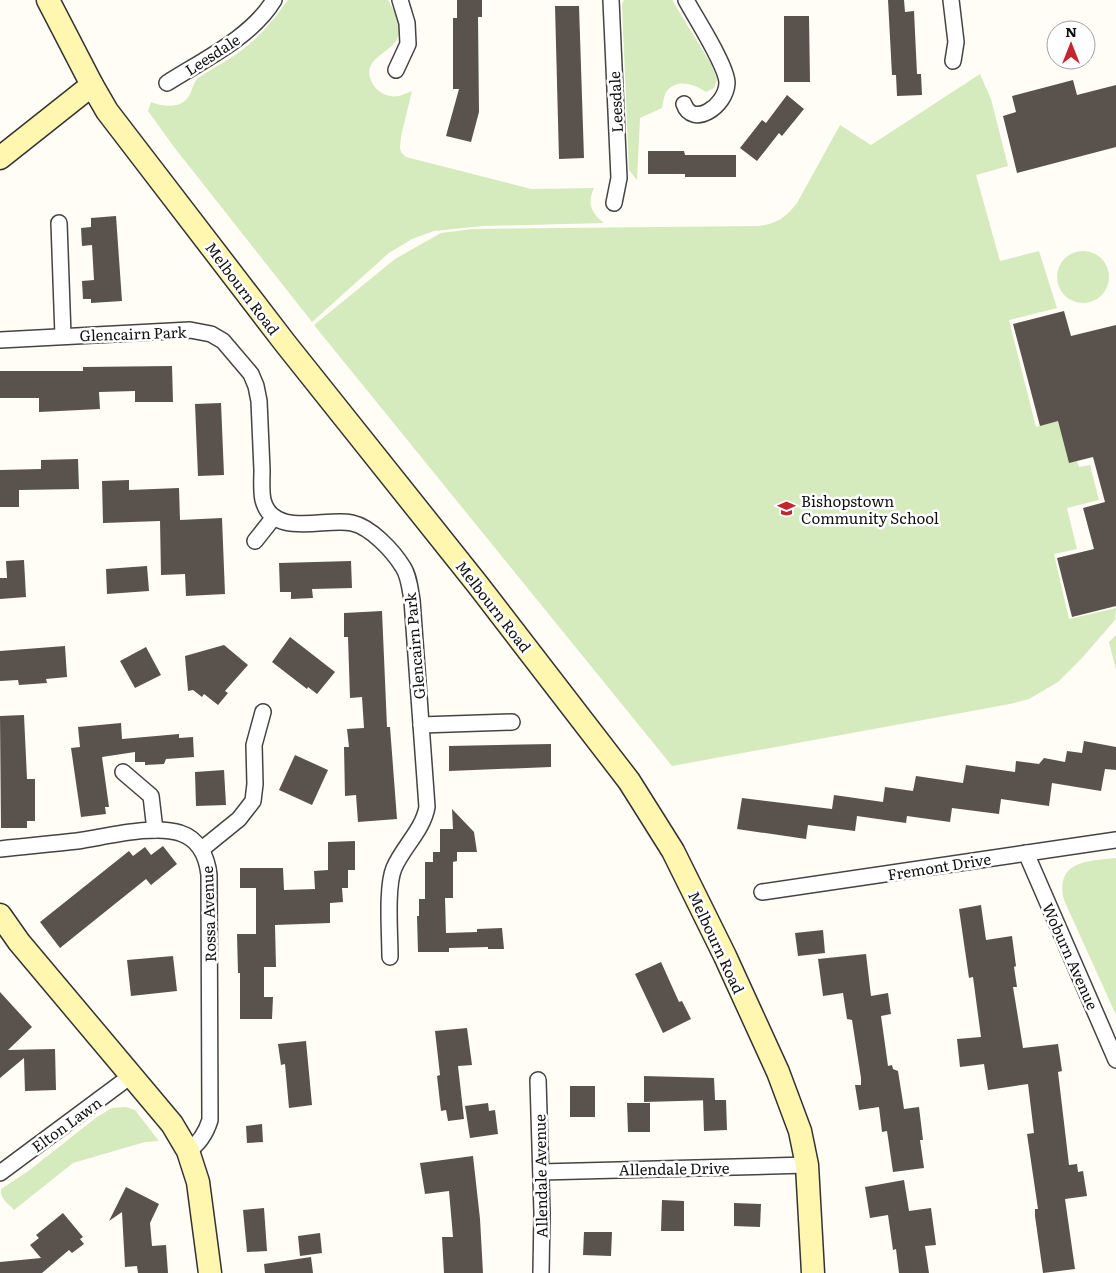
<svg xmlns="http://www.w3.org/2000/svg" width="1116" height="1273" font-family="Literata,serif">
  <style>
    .green { fill: #d5ebbd }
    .building { fill: #5a524d }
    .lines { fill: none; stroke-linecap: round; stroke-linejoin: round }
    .street-casing { stroke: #444; stroke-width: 18 }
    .secondary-casing { stroke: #333; stroke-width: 25 }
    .street { stroke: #fff; stroke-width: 15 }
    .secondary { stroke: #fff6b0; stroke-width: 22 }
    .labels { text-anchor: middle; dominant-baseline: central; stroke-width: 5; stroke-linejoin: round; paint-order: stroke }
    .street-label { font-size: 15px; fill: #111; stroke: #fff }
    .poi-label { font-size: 15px; fill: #111; stroke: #fff; text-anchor: start }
  </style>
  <rect width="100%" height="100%" fill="#fffdf5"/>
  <g class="green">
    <path d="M288,0H388C394,10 402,24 398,36C394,54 356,58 374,86C380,94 392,99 402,95C406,94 408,92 412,91L401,136L400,148L401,152L406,157L531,189L594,188C587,202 591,214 604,223L483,226L434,231L412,239L389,253L312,322L174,147L148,111L151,102C163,107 181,109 189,96C193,90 192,84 198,78C217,65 239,55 255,39C268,27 278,13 288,0Z"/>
    <path d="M624,0H672L711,64L717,79L714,88L706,92C694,84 677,78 666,92C664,96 663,103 662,108L640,118L637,180L629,170L622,4Z"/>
    <path d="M980,74L991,99L1008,166L976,175L1000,261L1039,251L1057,308L1009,320L1036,427L1059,420L1069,462L1077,461L1079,467L1090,465L1099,500L1067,508L1077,549L1054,554L1069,619L1116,608L1115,620L1082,658L1058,682L1029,699L1010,704L672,766L314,325L395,259L441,233L472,229L759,226C778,223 785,218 797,203L840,125L871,145Z"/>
    <circle cx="1083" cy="277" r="26"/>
    <path d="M1116,635V670L1109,642Z"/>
    <path d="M1116,858V1015L1064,900C1055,861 1087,861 1116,858Z"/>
    <path d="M126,1107L135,1110L159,1141L145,1142L73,1163L14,1210C8,1203 0,1199 1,1189L27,1172L97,1117L112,1108Z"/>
  </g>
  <g class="building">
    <path d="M457,0H482V17H478L479,112L471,142L446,136L459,89H453V18H457Z"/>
    <path d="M888,0H904L905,12L914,11L917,74H921L922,95L897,96L896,75H892Z"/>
    <path d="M555,6H579L584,158L559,159Z"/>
    <path d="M784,16H809L810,82H784Z"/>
    <path d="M1073,80L1077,95L1116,85V147L1017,173L1003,116L1016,112L1012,96Z"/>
    <path d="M787,95L804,109L782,136L779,133L757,161L740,148L762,120L766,123Z"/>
    <path d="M648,151H684L685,155H736V177H685V174H648Z"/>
    <path d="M116,216L122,301L91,303V299H83L82,281L94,280L92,245L82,246L81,228L91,227V218Z"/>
    <path d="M1064,311L1071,336L1116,325V606L1072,617L1057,558L1094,549L1083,508L1105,502L1093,457L1069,463L1058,421L1040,426L1013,324Z"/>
    <path d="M172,366L173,402H135V391L99,392L100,409L39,412V398H0V371H83V367Z"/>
    <path d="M221,403L224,475L198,476L195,404Z"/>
    <path d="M78,459L79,489L19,490V507H0V470L41,469V460Z"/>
    <path d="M129,480V490L179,488L180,520L222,518L225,594L186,596L185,574L161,575L160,521L103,523L102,481Z"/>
    <path d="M24,560L26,597L0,599V578H7L6,561Z"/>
    <path d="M351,561L352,588L312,589L313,598L291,599V592H280L279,563Z"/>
    <path d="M147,566L149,591L107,594L106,569Z"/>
    <path d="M382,611L387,727H390L397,819L358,822L356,795L345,796L344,747H349L347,729L364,728L362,697L350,698L348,637H344V613Z"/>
    <path d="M290,637L335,672L317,694L308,687L307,689L272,662Z"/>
    <path d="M224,645L248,665L225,691L228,693L218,705L204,694L202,697L193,690L188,691L185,656Z"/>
    <path d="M65,646L67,677L46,679L47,683L19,685L18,680L0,681V651Z"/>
    <path d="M146,647L161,675L135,688L120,661Z"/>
    <path d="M24,715L27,779H35V821H27V828H1L0,716Z"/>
    <path d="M121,723L122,739L179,734V738L193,737L194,757L166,759L164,764L145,765V762H135V752L102,757L109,807H105L106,814L81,817L71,748L80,747L78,727Z"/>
    <path d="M1084,741L1116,747V770L1105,769L1101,791L1052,783L1049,806L1001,799L999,814L952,808L950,822L907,816L906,823L857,816L855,831L808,825L806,839L737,829L742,798L832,809L834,795L883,802L885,787L913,791L916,776L963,783L966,765L1015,772L1016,761L1039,764L1044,758L1065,762L1067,751L1082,753Z"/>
    <path d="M551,744V767L449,771V746Z"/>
    <path d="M295,755L328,770L312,805L279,790Z"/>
    <path d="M224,770L226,805L196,806L195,772Z"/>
    <path d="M452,809L474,832L477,852H457V861L453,862V898H445L446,933L477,932V929L502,928L504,949H488V947L449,948V952H418L417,916H419V899H425V862H433V852H440V829H453Z"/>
    <path d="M355,841V870H348V888H342L343,902L330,903V923L275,925L276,967H264V997H273L272,1019H240V973H238L237,934H256V888H240V868H283L284,890L315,889L314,871L328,870V842Z"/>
    <path d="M163,846L177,864L151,885L146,879L60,948L40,922L129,851L133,856L145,847L151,855Z"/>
    <path d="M981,905L986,940L1012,936L1016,966L1014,967L1017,987H1013L1023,1048L1058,1044L1062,1071L1058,1072L1069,1165L1077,1164L1078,1172L1083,1171L1087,1196L1065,1199L1075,1269L1043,1273L1035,1216V1209H1038L1027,1134L1034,1133L1028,1084L988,1090L984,1064L960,1067L957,1039L981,1037L973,977L969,978L959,909Z"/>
    <path d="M823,930L825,953L798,956L795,933Z"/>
    <path d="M866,954L871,996L888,993L891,1014L881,1016L888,1066L892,1065L893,1069L898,1071L904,1109L919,1107L923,1140H920L924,1168L893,1172L887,1131L882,1132L879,1107L859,1110L855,1085H861V1078L852,1020L847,1019L843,993L823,996L818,959Z"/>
    <path d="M173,956L177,991L131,996L127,960Z"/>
    <path d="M661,962L679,1002L682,1001L691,1019L663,1033L635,974Z"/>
    <path d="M0,992L32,1027L8,1050L55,1049L56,1090L25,1091L24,1058L0,1078Z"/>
    <path d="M467,1028L472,1065L458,1066L464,1119L448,1121L446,1110L441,1111L437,1076L440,1075L435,1031Z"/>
    <path d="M306,1041L312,1105L289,1108L285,1064L281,1065L278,1044Z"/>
    <path d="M644,1076L714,1078L715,1100L644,1102Z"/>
    <rect x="570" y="1086" width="25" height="31"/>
    <path d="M703,1100H726L727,1130L704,1131Z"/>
    <path d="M488,1103L489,1111L495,1110L498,1134L470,1138L465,1106Z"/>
    <path d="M627,1103H650V1132H628Z"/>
    <path d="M262,1124L263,1142L247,1143L246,1126Z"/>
    <path d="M473,1156L480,1219L483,1273H444L442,1237H453L449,1191L425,1194L420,1163Z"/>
    <path d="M904,1180L909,1211L931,1208L936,1245L925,1246L929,1273H899L896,1249L893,1250L888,1215L870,1218L865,1187Z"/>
    <path d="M126,1187L159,1204L150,1223L152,1246L166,1245L168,1273H138L137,1266L125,1267L122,1212L109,1221Z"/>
    <path d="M662,1200L684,1201V1231H661Z"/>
    <path d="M734,1203L761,1204L760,1227L734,1226Z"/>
    <path d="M264,1208L267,1251L247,1252L243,1210Z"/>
    <path d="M63,1213L83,1237L80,1239L84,1244L72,1253L69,1250L42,1273H0V1262L41,1258L30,1245L39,1238L36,1235Z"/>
    <path d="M584,1232H612L611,1256L583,1255Z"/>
    <path d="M320,1233L322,1253L300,1256L298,1236Z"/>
    <path d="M311,1257L313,1273H265L264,1264Z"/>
  </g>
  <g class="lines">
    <defs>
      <g id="street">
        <path d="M611,0L619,178L614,203"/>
        <path d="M951,0L956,42L953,61"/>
        <path d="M396,70L408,44L407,23L400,0"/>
        <path d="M167,83C203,60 252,37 274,0"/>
        <path d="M684,104C692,128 726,107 727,83C727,66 695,17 686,0"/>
        <path d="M59,223L63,336"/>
        <path d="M0,340L190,330L211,334L223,341L251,374L256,386L259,401C260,424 261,447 262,470C262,479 261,491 263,500C273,539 326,517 352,523C371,527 393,551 403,567C409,576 410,589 412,600L427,807C423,830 403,847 394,868C386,887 390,934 390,957"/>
        <path d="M255,541L274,517"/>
        <path d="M421,725L512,722"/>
        <path d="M123,772L151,796L155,830"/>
        <path d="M0,849C26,846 51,844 77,841C105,837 154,824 180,833C199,839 207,857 209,875L210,1120C206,1133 200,1143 188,1151"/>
        <path d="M202,849L239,819L253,801L255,784L254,745L263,712"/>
        <path d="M1026,853L1116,1060"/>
        <path d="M762,892L1116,840"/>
        <path d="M538,1080L542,1213L541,1273"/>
        <path d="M541,1172L807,1165"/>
        <path d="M0,1173L132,1075"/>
      </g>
      <g id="secondary">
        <path d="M48,0L92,85L107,111L285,343L478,585L629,781L673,851L725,956L778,1072L800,1131L807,1165L813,1273"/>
        <path d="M0,158L92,85"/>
        <path d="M0,915L19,942L172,1124L188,1151L198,1182L210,1273"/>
      </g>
    </defs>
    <use href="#street" class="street-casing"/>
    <use href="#secondary" class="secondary-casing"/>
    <use href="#street" class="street"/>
    <use href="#secondary" class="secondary"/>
  </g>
  <defs>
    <symbol id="school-bare" viewBox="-9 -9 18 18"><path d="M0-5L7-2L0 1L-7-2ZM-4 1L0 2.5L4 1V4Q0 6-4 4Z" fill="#c4262e" stroke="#fff" stroke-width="2.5" paint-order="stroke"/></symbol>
  </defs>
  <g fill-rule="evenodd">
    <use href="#school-bare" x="774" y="496" width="25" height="25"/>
  </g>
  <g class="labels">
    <g class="street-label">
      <text transform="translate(212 54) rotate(-33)">Leesdale</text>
      <text transform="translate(615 102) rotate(-93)">Leesdale</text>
      <text transform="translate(243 288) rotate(53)">Melbourn Road</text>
      <text transform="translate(133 333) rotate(-2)">Glencairn Park</text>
      <text transform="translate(494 606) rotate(52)">Melbourn Road</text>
      <text transform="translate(414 646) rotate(-95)">Glencairn Park</text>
      <text transform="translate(939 866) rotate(-9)">Fremont Drive</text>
      <text transform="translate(208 914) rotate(-92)">Rossa Avenue</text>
      <text transform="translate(717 942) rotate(65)">Melbourn Road</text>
      <text transform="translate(1071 956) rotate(66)">Woburn Avenue</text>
      <text transform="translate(66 1124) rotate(-36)">Elton Lawn</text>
      <text transform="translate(674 1168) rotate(-1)">Allendale Drive</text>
      <text transform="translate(540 1176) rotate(-91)">Allendale Avenue</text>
    </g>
    <g class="poi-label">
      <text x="801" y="500">Bishopstown<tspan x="801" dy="17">Community School</tspan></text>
    </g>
  </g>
  <g transform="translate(1071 45)"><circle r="24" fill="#ffffff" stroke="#a0a0a0"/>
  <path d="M0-4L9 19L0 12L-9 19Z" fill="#c4262e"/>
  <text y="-8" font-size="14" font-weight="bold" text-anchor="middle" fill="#111111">N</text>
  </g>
</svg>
